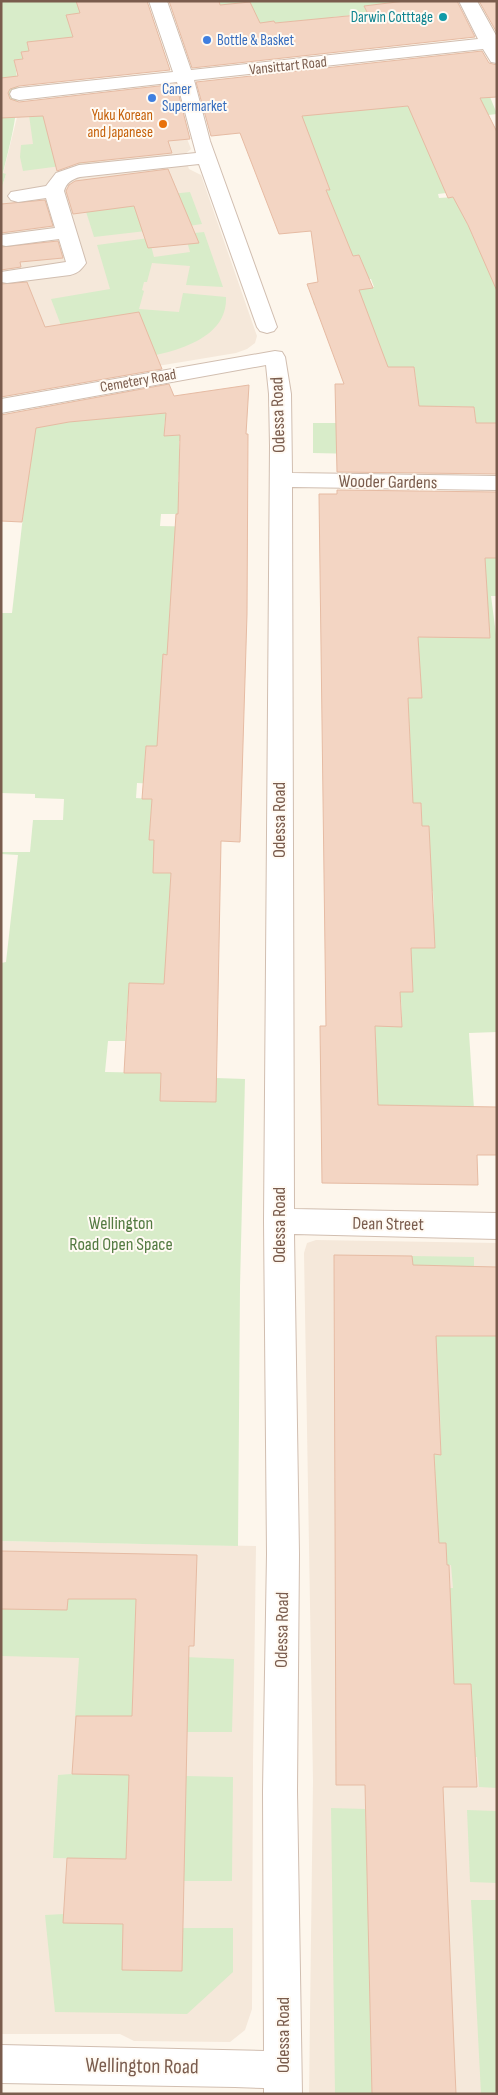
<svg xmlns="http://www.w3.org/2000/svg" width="498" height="2095" font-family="'Sofia Sans Condensed',sans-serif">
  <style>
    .residential { fill: #f5e8da }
    .green { fill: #d8ecc9 }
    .building { fill: #f3d5c3; stroke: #e6bba3 }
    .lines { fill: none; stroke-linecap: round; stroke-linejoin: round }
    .minor-casing { stroke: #d1beb0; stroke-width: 2 }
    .minor { fill: #fff; fill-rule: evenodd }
    .culture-dot { fill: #0f9aa8; stroke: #fffaf3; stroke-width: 2 }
    .shop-dot { fill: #3f7fe0; stroke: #fffaf3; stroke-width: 2 }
    .food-dot { fill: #e8710a; stroke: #fffaf3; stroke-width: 2 }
    .labels { text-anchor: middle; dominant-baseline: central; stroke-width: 4; stroke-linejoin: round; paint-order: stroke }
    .far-culture-label { font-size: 15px; fill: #0d838f; stroke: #fffaf3; text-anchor: end }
    .far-shop-label { font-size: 15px; fill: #366cbe; stroke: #fffaf3; text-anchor: start }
    .far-street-label { font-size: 15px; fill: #7a5c4d; stroke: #fffaf3 }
    .far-food-label { font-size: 15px; fill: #c56008; stroke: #fffaf3; text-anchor: end }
    .street-label { font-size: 18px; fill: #7a5c4d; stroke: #fffaf3 }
    .park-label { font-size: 18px; fill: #537a41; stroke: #fffaf3 }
    .near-street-label { font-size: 21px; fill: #7a5c4d; stroke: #fffaf3 }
  </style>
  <rect width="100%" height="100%" fill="#fdf6ec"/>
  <g class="residential">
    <path d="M17,105L177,113L191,149L184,155L189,169L201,175L257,336L255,343L247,349L236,353L1,392V190L6,174H3L17,117Z"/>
    <path d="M316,1240L497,1243V2094H309L313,1781L304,1253L307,1243Z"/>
    <path d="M1,1541L256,1546L253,1761L252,2009L245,2030L230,2042L134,2041L120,2034H1Z"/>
  </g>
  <g class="green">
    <path d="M1,1H76L92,12L66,15L140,32L27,43L29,51L21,52L23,59L14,60C23,98 12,136 3,173L6,174L1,190Z"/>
    <path d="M219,1H408L365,6L372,21L358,23L355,15L333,17L323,27L319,19L275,23L274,21L258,25L220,5Z"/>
    <path d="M391,91L398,107L490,97L497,114L419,123L442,168L435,169L439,177L481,172L443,185L446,193L438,194L439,198L455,197L468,225L497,222L472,234L479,250L497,274V423H476L474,407L438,406L415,422L417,388L414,367L386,368L354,300L314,305L313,301L341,297L339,292L374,287L371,279L356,281L362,263L359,255L352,256L300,193L330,190L325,177L241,107Z"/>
    <path d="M28,108H34L37,116H44L137,156L23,171L20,157L21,145L33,144Z"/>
    <path d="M190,192L202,224L182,227L171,194Z"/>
    <path d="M135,198L146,231L94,237L83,202Z"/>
    <path d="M204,232L223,287L186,285L190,266L152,263L147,282H144L142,290L144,291L139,309L179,312L183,293L226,297C228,345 160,355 124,361L106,317L62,328L51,299L110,289L97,245L149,238L154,257L190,252L185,234Z"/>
    <path d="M175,396L179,407L205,419L165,420L164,435H210V441H179V449L184,450L209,473H179L178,482H193L182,514H161L160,526L207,527L196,606H170L168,655H163L196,747L146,746L145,758L157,784L137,783L136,798L152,799L149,840L218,841V849L154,848L153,873H171L165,984L129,983L125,1041H108L105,1072L161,1073L160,1101L215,1102L216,1078L245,1079L240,1286L238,1546L1,1541V963L6,962L18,855L1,854V852H30L33,820H63L64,799L35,798V794L1,793V613H12L33,428Z"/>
    <path d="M313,423H336L358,454L313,453Z"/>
    <path d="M484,558H497V596H491L497,642V1032L469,1033L474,1109L321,1108L320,1046L376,1047L375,1026H402L401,998H379V992H413L412,974L379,948H435L434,935L376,914H434L433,891L416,890L389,826L422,823L421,804L404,803L364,697H422L421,685H407L390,650Z"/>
    <path d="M412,1256L474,1257V1266L497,1336V1788L479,1787L477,1757L433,1756L452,1706H472L471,1684L398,1683L447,1588H453L451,1565H447L394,1542L390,1454H441L440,1413L418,1412V1395H439L437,1354L387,1352L412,1274Z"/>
    <path d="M71,1552L115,1554L112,1599H136L134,1645L185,1646L184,1657L234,1659L232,1732H187L188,1675H133L132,1716H75L79,1658L1,1656V1609L67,1610Z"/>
    <path d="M71,1774L129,1775L126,1859L53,1858L58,1775Z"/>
    <path d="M186,1776L233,1777L232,1881H184Z"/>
    <path d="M331,1808L366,1809L372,2094H335Z"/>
    <path d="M467,1810L496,1811L497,1883L470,1882Z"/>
    <path d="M471,1900H497V2094H481Z"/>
    <path d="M64,1914L123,1924L122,1970L183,1928H233V1972L187,2014L55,2012L45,1915Z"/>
  </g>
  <g class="building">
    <path d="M76,1H147L170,70L19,86L10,89L8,93L10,99L19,102L176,84L190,139L168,141L172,153L79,163L57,171L43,116L1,118V78L18,76L14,60L23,59L21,52L29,51L27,42L73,37L66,15L80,13Z"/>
    <path d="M169,1H219L220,5L250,2L260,23L274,21L275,23L368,14L364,6L405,1H457L475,37L192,68Z"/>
    <path d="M479,1H497V33Z"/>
    <path d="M482,51L489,63L497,65V97L480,98L497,132V291L468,225L453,197L448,198L408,106L302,116L330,190H326L353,256L359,255L373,288L359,290L388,367H414L419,406L474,407L476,423H497V474L337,472L335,384H344L307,284L318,282L311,231L279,234L240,133L211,136L196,82Z"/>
    <path d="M168,169L199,243L148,248L134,206L73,214L66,191L69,185L75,181Z"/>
    <path d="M45,200L53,226L1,233V204Z"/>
    <path d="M58,241L63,258L20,262L21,267L1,270V247Z"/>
    <path d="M27,282L45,327L139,312L162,369L1,397V284Z"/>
    <path d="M169,384L174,396L249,385L246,434H248L247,614L240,842L221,841L216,1102L160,1101L161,1073H124L129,983L164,984L171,873H153L154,840H149L152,799H142L146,746H157L163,654L167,655L176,514H178L180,435L164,436L166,413L69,422L36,428L22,522L1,521V415Z"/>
    <path d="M337,490L497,492V558H485L490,638L418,637L422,698H408L413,803H421L422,826H429L435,948H411L413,992H400L402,1027L375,1026L378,1105L497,1107V1155H477L478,1185L322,1183L320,1026H326L319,494H337Z"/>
    <path d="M334,1255L412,1256L413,1265L497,1267V1336H436L441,1455L434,1454L439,1543H446L447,1565H449L454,1684H471L477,1787H443L456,2094H372L365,1785H336Z"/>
    <path d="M1,1551L197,1555L194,1646H189L182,1971L122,1970L123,1924L63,1923L67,1858L126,1859L129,1775L72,1774L76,1716H132L136,1599H68L67,1610L1,1609Z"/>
  </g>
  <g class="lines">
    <defs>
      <g id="minor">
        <path d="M149,1H167L191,70L478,39L459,1H477L497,37V63L491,62L483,49L194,80L210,141L277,327L274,331L267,333L260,331L257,327L199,164L80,177C72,179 66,183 64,191L86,263C81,270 78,273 70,275L7,283L1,282V272L66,262L59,239L6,246L1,245V235L55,228L46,198L18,202L11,200L8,196L11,192L46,186L56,173L79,165L196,153L177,82L19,100L12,98L10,94L12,90L19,88L173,72Z"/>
        <path d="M275,351L282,352L285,357L291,394L292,473L497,476V490L292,487L294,1209L497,1213V1239L294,1234L299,1554L297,1791L302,2094H264V2088L235,2087L1,2083V2045L264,2051L263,1791L267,1554L264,1221L270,446L269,394L266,365L1,413V399Z"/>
      </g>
    </defs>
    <use href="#minor" class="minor-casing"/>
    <use href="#minor" class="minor"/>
  </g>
  <circle class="culture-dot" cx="443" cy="17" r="5"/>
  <g class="shop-dot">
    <circle cx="207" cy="40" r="5"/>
    <circle cx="152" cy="98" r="5"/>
  </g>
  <circle class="food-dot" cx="163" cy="124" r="5"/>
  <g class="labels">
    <g class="far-culture-label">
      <text x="433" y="17">Darwin Cotttage</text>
    </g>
    <g class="far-shop-label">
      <text x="217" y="40">Bottle &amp; Basket</text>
      <text x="162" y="89">Caner<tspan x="162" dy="17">Supermarket</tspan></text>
    </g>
    <g class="far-street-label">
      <text transform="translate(288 66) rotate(-6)">Vansittart Road</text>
      <text transform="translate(138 381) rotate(-10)">Cemetery Road</text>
    </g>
    <g class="far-food-label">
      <text x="153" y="115">Yuku Korean<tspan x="153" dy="17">and Japanese</tspan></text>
    </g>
    <g class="street-label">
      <text transform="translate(278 415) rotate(-92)">Odessa Road</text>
      <text transform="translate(388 482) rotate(1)">Wooder Gardens</text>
      <text transform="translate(279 820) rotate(-90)">Odessa Road</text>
      <text transform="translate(388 1224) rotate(1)">Dean Street</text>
      <text transform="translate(279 1225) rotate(-90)">Odessa Road</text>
      <text transform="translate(282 1630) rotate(-89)">Odessa Road</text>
      <text transform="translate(283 2035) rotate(-90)">Odessa Road</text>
    </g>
    <g class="park-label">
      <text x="121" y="1223">Wellington<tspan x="121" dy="21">Road Open Space</tspan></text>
    </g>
    <g class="near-street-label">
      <text transform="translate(142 2066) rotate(1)">Wellington Road</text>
    </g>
  </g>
  <rect width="498" height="2095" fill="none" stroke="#7a5c4d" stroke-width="5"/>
</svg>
